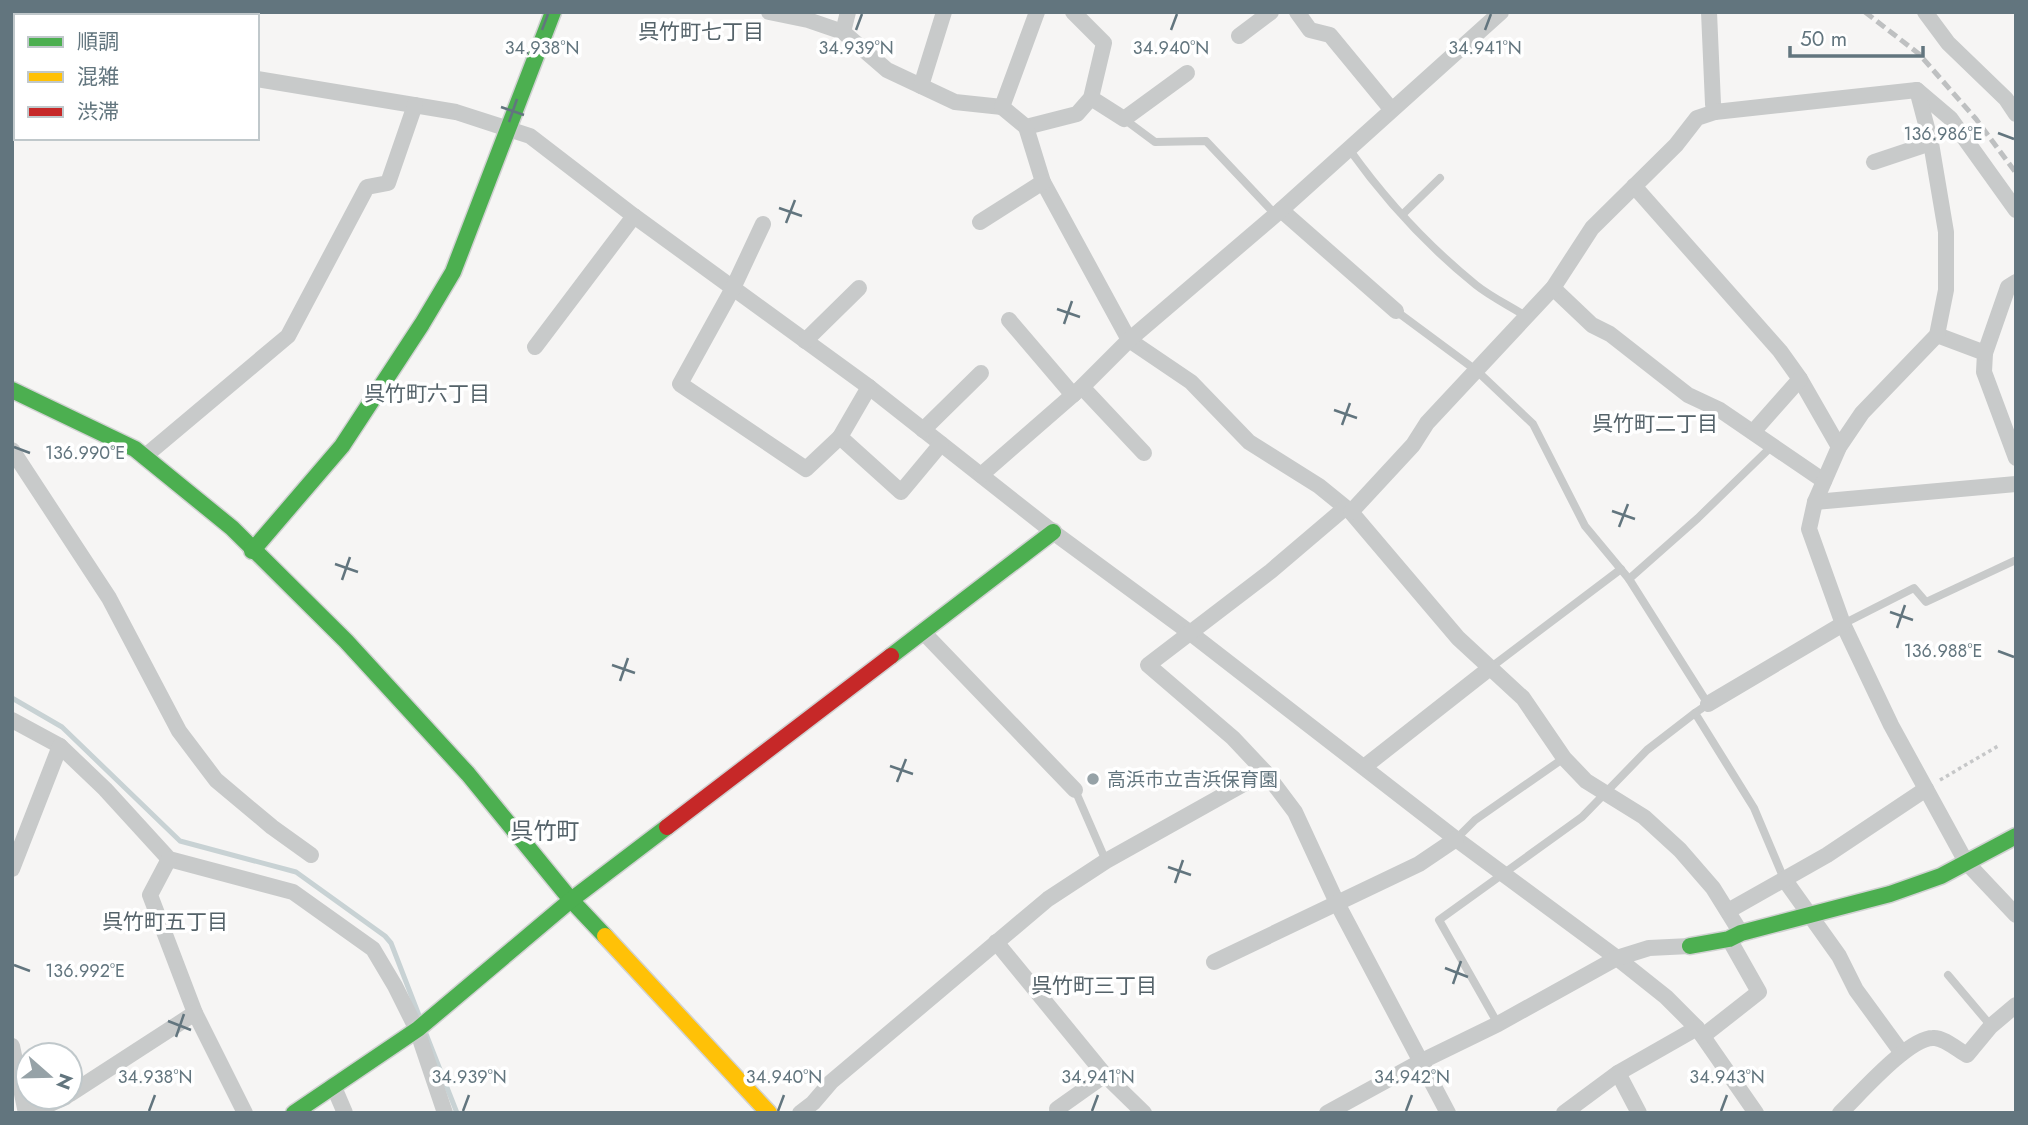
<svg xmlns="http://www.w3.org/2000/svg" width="2028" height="1125" font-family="Jost,'Noto Sans JP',sans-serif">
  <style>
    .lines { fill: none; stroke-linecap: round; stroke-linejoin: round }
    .stream { stroke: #c8d2d4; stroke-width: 5 }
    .fast-casing { stroke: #d1d2d2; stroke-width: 19 }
    .slow-casing { stroke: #d1d2d2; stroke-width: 19 }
    .jam-casing { stroke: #d1d2d2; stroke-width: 19 }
    .path { stroke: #c6c7c8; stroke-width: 3.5; stroke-dasharray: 3.5 3.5; stroke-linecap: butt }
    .lane { stroke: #c8caca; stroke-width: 8 }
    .street { stroke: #c8caca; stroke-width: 16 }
    .fast { stroke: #4caf50; stroke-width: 16 }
    .slow { stroke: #ffc107; stroke-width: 16 }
    .jam { stroke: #c62828; stroke-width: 16 }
    .rail { stroke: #bec0c1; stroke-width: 5; stroke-dasharray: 10 5; stroke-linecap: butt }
    .ticks { fill: none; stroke: #62757e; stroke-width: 2.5 }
    .poi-dot { fill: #96a2a7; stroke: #fff; stroke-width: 2.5 }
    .labels { text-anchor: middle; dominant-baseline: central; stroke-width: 7; stroke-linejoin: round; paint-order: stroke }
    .poi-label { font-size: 19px; fill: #62757e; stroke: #fff; text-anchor: start }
    .neighbourhood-label { font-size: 21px; fill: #546269; stroke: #fff }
    .quarter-label { font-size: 23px; fill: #546269; stroke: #fff }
    .ticks-label { font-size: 18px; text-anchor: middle; fill: #62757e; stroke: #fff; stroke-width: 7; stroke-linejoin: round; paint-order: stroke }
  </style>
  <rect width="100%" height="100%" fill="#f6f5f4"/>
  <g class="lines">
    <g class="stream">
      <path d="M12,698L62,727L180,841L296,872L385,936L391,943L420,1018"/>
      <path d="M426,1034L457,1113"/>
    </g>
    <defs>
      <g id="fast">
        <path d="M12,390L135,449L232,528L346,641L468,774L571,900L605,936"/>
        <path d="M252,551L342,446L422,324L453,272L553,12"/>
        <path d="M891,656L1053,532"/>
        <path d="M1690,946L1729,939L1741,933L1890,894L1941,876L2016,836"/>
        <path d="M294,1113L418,1029L571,900L667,827"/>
      </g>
      <path id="slow" d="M605,936L769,1113"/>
      <path id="jam" d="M667,827L891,656"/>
    </defs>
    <use href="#fast" class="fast-casing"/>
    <use href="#slow" class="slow-casing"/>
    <use href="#jam" class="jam-casing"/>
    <path class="path" d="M1940,780L1998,746"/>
    <g class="lane">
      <path d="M1124,119L1155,142L1206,141L1275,214"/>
      <path d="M1349,149C1384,198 1429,247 1476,285C1491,297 1510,306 1527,317"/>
      <path d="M1403,214L1440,178"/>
      <path d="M1396,311L1477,371L1533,424L1585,526L1629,579L1708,704L1695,713L1754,808L1784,879"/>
      <path d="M1629,579L1698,518L1772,446"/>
      <path d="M1843,624L1914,588L1926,602L2016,560"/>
      <path d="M1490,668L1621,569"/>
      <path d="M1075,790L1106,861"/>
      <path d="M1456,839L1475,820L1564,758"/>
      <path d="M1948,975L1991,1026"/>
      <path d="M1498,1024L1439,920L1582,817L1647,750L1695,713"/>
    </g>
    <g class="street">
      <path d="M769,12L808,20L843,32"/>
      <path d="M848,12L843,32L887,70L955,102L1002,107"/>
      <path d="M1037,12L1002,107L1026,127L1077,114L1091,98L1104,43L1073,12"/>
      <path d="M1297,12L1310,30L1330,35L1391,109"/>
      <path d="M1709,12L1713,104L1715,112"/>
      <path d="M1925,12L1948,43L2006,99L2016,114"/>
      <path d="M1239,36L1271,12"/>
      <path d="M12,37H16"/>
      <path d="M257,79L456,112L530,136L634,216L869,387L1053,532L1189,632L1456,839L1617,958L1666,997L1697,1028L1756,1113"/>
      <path d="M921,86L944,12"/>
      <path d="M1917,90L1950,118L2016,210"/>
      <path d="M1091,98L1124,119L1187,73"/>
      <path d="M1026,127L1043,182L1129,340L1191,382L1249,442L1319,486L1351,512L1458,638L1523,698L1564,758L1586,781L1644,817L1680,850L1713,888L1741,933"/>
      <path d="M1874,162L1931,143"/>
      <path d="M1634,186L1780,351L1800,379L1839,447"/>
      <path d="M1281,210L1396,311"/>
      <path d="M980,222L1043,182"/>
      <path d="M763,224L733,288L680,384L806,469L840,437L901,492L941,444"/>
      <path d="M1553,288L1592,325L1610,334L1688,395L1720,410L1824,481"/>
      <path d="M1009,320L1073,395"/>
      <path d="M1937,335L1985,353L1984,372L2016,458"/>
      <path d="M805,341L859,288"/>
      <path d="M535,347L634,216"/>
      <path d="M1985,353L2008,287L2016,282"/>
      <path d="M1082,387L1144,453"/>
      <path d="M923,430L981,373"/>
      <path d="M1753,432L1800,379"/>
      <path d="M840,437L869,387"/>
      <path d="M12,450L109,598L179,731L216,780L272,827L311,855"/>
      <path d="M144,457L288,336L367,187L388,183L415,105"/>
      <path d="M981,475L1082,387L1129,340L1281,210L1501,12"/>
      <path d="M1815,502L2016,484"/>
      <path d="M1345,508L1271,571L1148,665L1233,738L1265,772L1295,812L1338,905L1448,1113"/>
      <path d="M1351,512L1413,445L1427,423L1553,288L1592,228L1676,145L1697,118L1715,112L1917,90L1931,143L1946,232V290L1937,335L1862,413L1839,447L1815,502L1809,529L1843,624L1891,725L1966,862L2016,915"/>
      <path d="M924,633L1075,790"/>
      <path d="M1708,704L1843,624"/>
      <path d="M12,720L60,746L105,789L169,859L293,892L373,949L395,986L417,1030L445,1113"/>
      <path d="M1364,767L1490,668"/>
      <path d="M169,859L150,895L195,1013L245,1113"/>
      <path d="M12,869L60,746"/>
      <path d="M1784,879L1839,956L1856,990L1902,1053"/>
      <path d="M1728,911L1827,855L1926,789"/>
      <path d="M996,942L1105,1075L1144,1113"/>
      <path d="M1214,962L1419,864L1456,839"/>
      <path d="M1703,1036L1759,992L1729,939"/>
      <path d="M12,1046L26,1113"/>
      <path d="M1618,1073L1639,1113"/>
      <path d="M333,1085L345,1113"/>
      <path d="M70,1094L195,1013"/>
      <path d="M1057,1109L1105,1075"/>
      <path d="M30,1113L66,1097"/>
      <path d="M800,1113L813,1103L831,1082L1048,899L1106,861L1265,772"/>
      <path d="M1327,1113L1420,1062L1498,1024L1617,958L1649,948L1690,946"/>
      <path d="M1564,1113L1618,1073L1697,1028"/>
      <path d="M1840,1113C1859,1095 1908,1038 1933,1038C1943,1037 1958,1050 1967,1055L1991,1026L2016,1005"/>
    </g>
    <use href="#fast" class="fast"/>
    <use href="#slow" class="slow"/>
    <use href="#jam" class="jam"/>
    <path class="rail" d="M1865,12L1919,54L1976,119L2016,173"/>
  </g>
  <path class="ticks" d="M542,30L548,14M856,30L862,14M1171,30L1177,14M1485,30L1491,14M501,107L524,115M509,122L517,99M1998,133L2014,139M779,208L802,216M786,223L795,200M1057,309L1080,317M1064,324L1072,301M1334,410L1357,418M1342,425L1350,403M14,447L30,453M1612,511L1635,519M1619,527L1628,504M335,564L358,572M342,580L350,557M1890,612L1913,620M1897,628L1905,605M1998,651L2014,657M612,665L635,673M620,681L628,658M890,766L913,774M897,782L906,759M1168,867L1191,875M1175,883L1183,860M14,965L30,971M1445,968L1468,977M1453,984L1461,961M168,1021L191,1030M176,1037L184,1014M149,1111L155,1095M463,1111L469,1095M778,1111L784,1095M1092,1111L1098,1095M1406,1111L1412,1095M1721,1111L1727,1095"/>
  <circle class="poi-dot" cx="1093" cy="779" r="7"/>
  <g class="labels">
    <g class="poi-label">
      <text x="1107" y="779">高浜市立吉浜保育園</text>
    </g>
    <g class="neighbourhood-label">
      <text x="701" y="32">呉竹町七丁目</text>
      <text x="427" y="394">呉竹町六丁目</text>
      <text x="1655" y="424">呉竹町二丁目</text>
      <text x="165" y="922">呉竹町五丁目</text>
      <text x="1094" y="986">呉竹町三丁目</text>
    </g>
    <g class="quarter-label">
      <text x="545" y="831">呉竹町</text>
    </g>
  </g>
  <g class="ticks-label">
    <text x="542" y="54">34.938°N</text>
    <text x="856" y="54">34.939°N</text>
    <text x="1171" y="54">34.940°N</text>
    <text x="1485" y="54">34.941°N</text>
    <text x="1943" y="140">136.986°E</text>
    <text x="85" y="459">136.990°E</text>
    <text x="1943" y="657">136.988°E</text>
    <text x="85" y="977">136.992°E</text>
    <text x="155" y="1083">34.938°N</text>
    <text x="469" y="1083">34.939°N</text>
    <text x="784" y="1083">34.940°N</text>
    <text x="1098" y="1083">34.941°N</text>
    <text x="1412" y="1083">34.942°N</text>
    <text x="1727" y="1083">34.943°N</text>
  </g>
  <rect width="2028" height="1125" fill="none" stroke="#62757e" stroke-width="28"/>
  <rect x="14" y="14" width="245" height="126" fill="#ffffff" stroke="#c0c8cb" stroke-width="2"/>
  <rect x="28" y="37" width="35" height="10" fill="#4caf50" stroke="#c0c8cb" stroke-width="2"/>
  <text x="77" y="49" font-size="21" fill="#62757e">順調</text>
  <rect x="28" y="72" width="35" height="10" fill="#ffc107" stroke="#c0c8cb" stroke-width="2"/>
  <text x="77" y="84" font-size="21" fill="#62757e">混雑</text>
  <rect x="28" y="107" width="35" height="10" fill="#c62828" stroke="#c0c8cb" stroke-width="2"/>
  <text x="77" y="119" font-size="21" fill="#62757e">渋滞</text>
  <g transform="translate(49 1076) rotate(110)"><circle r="33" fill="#ffffff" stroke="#c0c8cb" stroke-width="2"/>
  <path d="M0-5L12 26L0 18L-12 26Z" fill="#96a2a7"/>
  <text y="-10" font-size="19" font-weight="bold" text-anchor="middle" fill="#62757e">N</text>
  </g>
  <path d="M1790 46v10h133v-10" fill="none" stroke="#62757e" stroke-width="3.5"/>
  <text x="1800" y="46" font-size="21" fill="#62757e" stroke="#ffffff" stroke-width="5" paint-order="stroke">50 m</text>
</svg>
